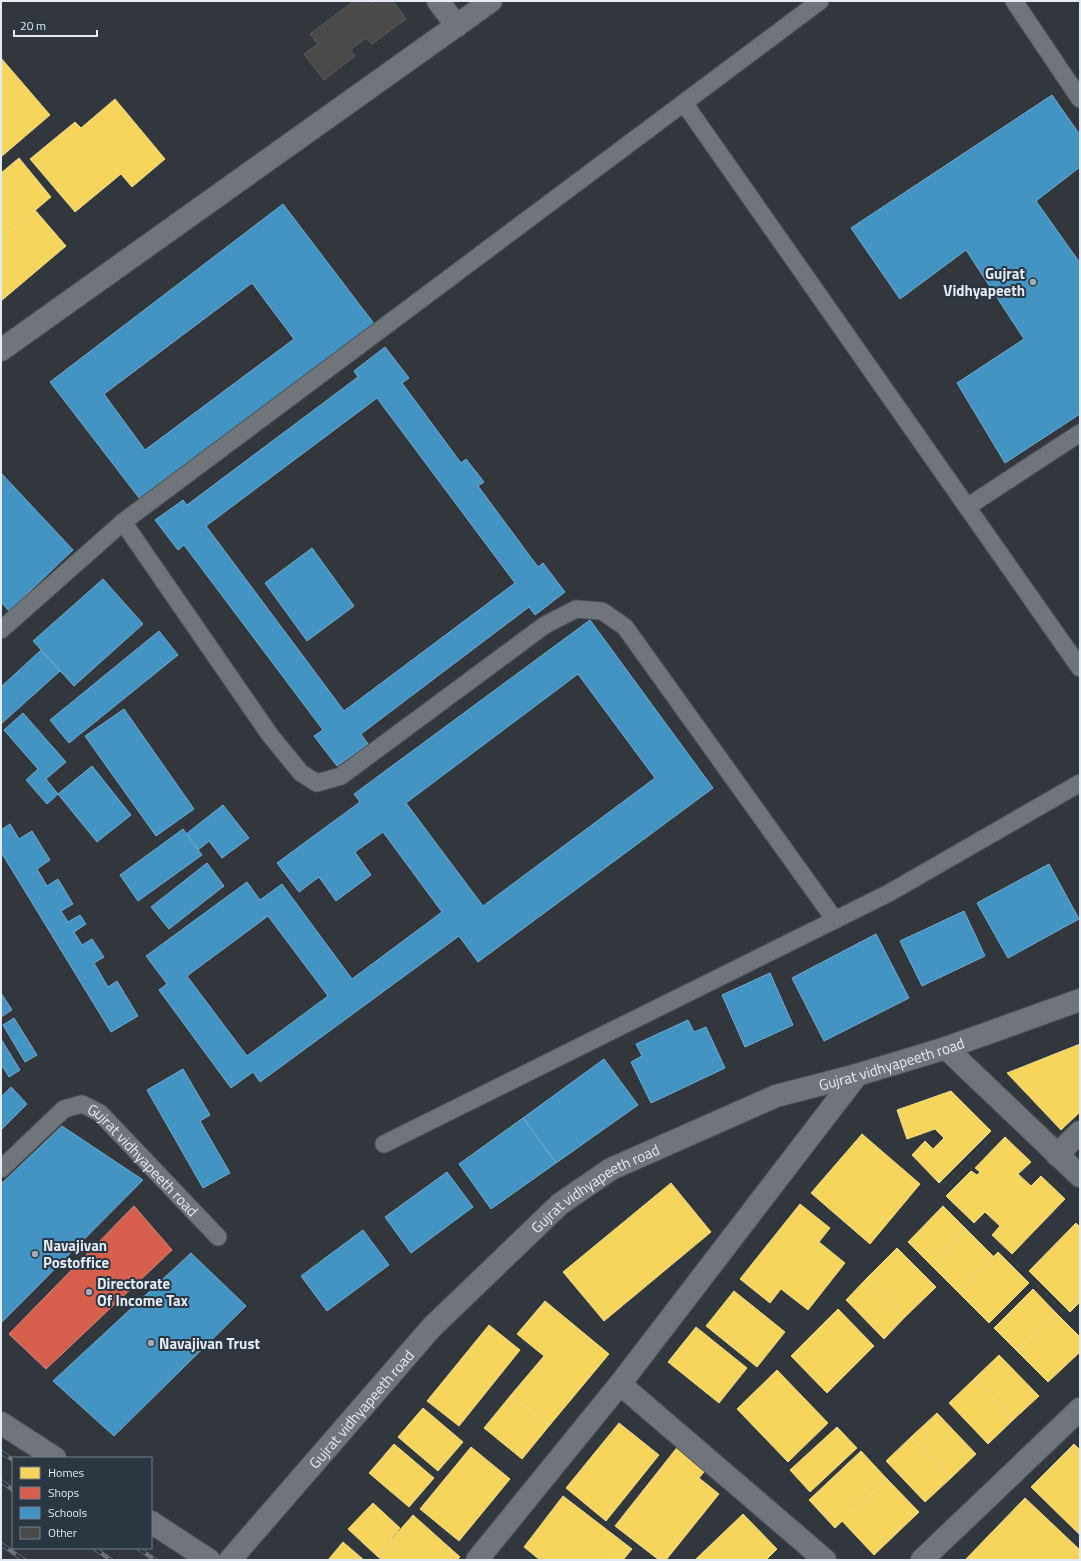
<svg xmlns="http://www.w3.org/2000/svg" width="1081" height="1561" font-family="'Titillium Web',sans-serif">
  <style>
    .homes { fill: #f6d55c; stroke: #f1dc8a }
    .shops { fill: #d6604d; stroke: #da8a7f }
    .schools { fill: #4393c3; stroke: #73add2; fill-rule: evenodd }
    .building { fill: #4a4a4b; stroke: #5b5b5b }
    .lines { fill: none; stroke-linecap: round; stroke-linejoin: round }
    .service-casing { stroke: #4e545a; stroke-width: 19 }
    .minor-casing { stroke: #4e545a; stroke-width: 24 }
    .tertiary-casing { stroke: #4e545a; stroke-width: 24 }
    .service { stroke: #70757b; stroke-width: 17 }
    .minor { stroke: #70757b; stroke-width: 22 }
    .tertiary { stroke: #70757b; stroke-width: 22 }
    .rail-casing { stroke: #6e7378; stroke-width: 4.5 }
    .rail { stroke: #2b3643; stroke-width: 3; stroke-dasharray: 9; stroke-linecap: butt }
    .poi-dot { fill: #a5acb4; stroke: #2b3643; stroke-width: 1.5 }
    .labels { text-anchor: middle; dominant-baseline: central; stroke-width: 4; stroke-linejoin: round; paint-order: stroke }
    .poi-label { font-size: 15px; font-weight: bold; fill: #e4ebf4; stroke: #2b3643; text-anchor: start }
    .street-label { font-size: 15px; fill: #e4ebf4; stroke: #2b3643 }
  </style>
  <rect width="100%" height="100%" fill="#31373d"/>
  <g class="homes">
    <path d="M1,58L50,115L1,157Z"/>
    <path d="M115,99L165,159L132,187L121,174L75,212L30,159L75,122L81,128Z"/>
    <path d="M19,158L51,197L1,239V173Z"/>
    <path d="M35,210L66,246L1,301V239Z"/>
    <path d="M1080,1044V1112L1061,1130L1007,1073Z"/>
    <path d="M951,1091L991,1131L939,1183L912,1155L925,1141L933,1149L944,1138L935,1129L907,1139L897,1110Z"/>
    <path d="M862,1134L920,1184L870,1244L811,1193Z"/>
    <path d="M1005,1137L1031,1162L1018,1174L1031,1186L1041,1176L1065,1199L1012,1254L992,1235L1000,1226L985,1212L974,1223L946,1196L971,1171L977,1175L980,1172L975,1168Z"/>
    <path d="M671,1183L711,1232L604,1321L563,1272Z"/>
    <path d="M800,1204L830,1228L819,1242L845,1263L808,1310L781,1289L770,1303L740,1279Z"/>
    <path d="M943,1206L967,1230L932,1266L908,1242Z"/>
    <path d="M1076,1223L1080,1227V1302L1070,1312L1029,1271Z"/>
    <path d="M967,1230L993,1256L958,1292L932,1266Z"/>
    <path d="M897,1248L936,1287L905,1317L867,1278Z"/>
    <path d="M998,1252L1029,1283L989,1323L958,1292Z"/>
    <path d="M867,1278L905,1317L884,1339L846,1300Z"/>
    <path d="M1033,1289L1056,1313L1017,1351L994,1328Z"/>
    <path d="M734,1291L785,1332L757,1367L706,1326Z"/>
    <path d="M545,1301L609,1354L549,1426L511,1395L544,1356L517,1334Z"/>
    <path d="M838,1309L874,1346L827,1393L791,1356Z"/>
    <path d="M1056,1313L1080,1337V1352L1048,1382L1017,1351Z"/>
    <path d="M489,1325L520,1350L459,1426L427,1401Z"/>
    <path d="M696,1327L747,1368L719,1403L668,1362Z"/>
    <path d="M999,1355L1039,1396L1013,1420L974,1379Z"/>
    <path d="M777,1370L828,1423L788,1462L737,1409Z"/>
    <path d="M974,1379L1013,1420L988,1444L949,1403Z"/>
    <path d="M511,1395L549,1426L522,1459L484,1428Z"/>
    <path d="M423,1408L463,1442L438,1471L398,1437Z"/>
    <path d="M937,1413L976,1454L951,1478L911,1437Z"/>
    <path d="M619,1423L659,1455L606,1521L566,1488Z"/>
    <path d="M837,1427L857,1448L810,1492L790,1470Z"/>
    <path d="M911,1437L951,1478L925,1502L886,1461Z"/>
    <path d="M394,1444L434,1478L409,1507L369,1473Z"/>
    <path d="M1074,1444L1080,1450V1535L1031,1487Z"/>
    <path d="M679,1445L708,1467L699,1478L719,1494L666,1560H659L615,1526Z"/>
    <path d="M471,1447L510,1479L459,1541L420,1509Z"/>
    <path d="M861,1451L887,1479L835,1528L809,1500Z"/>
    <path d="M887,1479L919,1512L874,1555L842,1521Z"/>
    <path d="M563,1496L632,1549L623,1560H540L524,1547Z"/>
    <path d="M1025,1498L1080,1550V1560H965Z"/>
    <path d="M373,1503L400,1528L377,1556L348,1529Z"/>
    <path d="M743,1514L777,1549L766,1560H697L696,1559Z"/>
    <path d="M413,1515L460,1557L457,1560H382L377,1556Z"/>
    <path d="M343,1542L364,1560H328Z"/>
  </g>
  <path class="shops" d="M134,1206L172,1250L46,1369L9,1334Z"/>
  <g class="schools">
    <path d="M1052,95L1080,135V167L1036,201L1080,263V414L1005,463L957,383L1024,339L966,250L900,299L851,228Z"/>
    <path d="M283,204L375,325L143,503L50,382ZM252,283L294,339L145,450L104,394Z"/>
    <path d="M385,347L409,378L402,383L461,463L466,459L484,482L478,486L538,567L543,563L565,592L535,615L529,607L361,734L368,744L337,766L314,736L323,730L184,545L178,550L155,520L183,500L187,505L358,377L354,371ZM377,398L515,583L344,711L206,526Z"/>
    <path d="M1,473L73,550L9,611L1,602Z"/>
    <path d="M312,548L354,606L307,641L265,583Z"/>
    <path d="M103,579L143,624L74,686L33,641Z"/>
    <path d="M590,620L713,788L478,962L459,936L260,1082L253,1072L231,1088L159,990L167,984L146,956L247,882L260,900L282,884L352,979L442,912L383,832L355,852L371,875L336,901L319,877L299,892L277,863L360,802L354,794ZM578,674L655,778L483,906L406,803ZM268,916L328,996L247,1056L187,976Z"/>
    <path d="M159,631L178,655L69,743L50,720Z"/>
    <path d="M41,650L60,671L1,724V687Z"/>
    <path d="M124,709L194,809L156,836L85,736Z"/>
    <path d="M23,713L66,762L46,779L58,794L47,804L26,780L38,769L4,730Z"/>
    <path d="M92,766L131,815L97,842L58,794Z"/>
    <path d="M223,805L249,838L222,858L209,841L198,850L186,834Z"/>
    <path d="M10,824L19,839L32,831L50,860L37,869L47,886L58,879L73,904L61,911L68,922L80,915L86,924L74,932L82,945L92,939L104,957L94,963L108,987L117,981L138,1016L111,1032L1,852V830Z"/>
    <path d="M183,829L202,855L138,901L120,875Z"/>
    <path d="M207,863L224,886L169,929L151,907Z"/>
    <path d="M1049,864L1079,919L1008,958L977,903Z"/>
    <path d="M964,911L985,956L922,986L900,941Z"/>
    <path d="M876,934L909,998L824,1041L792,978Z"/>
    <path d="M770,973L793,1025L745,1047L722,995Z"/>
    <path d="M1,993L12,1010L1,1017Z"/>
    <path d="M14,1018L37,1055L25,1062L3,1025Z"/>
    <path d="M688,1020L694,1032L706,1027L725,1068L651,1103L631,1062L642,1056L636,1044Z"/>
    <path d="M1,1039L20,1070L9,1077L1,1064Z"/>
    <path d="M604,1059L638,1105L556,1163L523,1118Z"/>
    <path d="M183,1069L210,1115L200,1121L230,1173L203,1188L147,1090Z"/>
    <path d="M11,1087L27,1104L1,1130V1097Z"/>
    <path d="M523,1118L556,1163L491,1209L459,1164Z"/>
    <path d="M62,1126L143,1180L1,1323V1184Z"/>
    <path d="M447,1172L473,1207L411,1253L385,1217Z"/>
    <path d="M363,1230L389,1265L327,1311L301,1276Z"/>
    <path d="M191,1253L246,1306L114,1436L53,1381Z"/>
  </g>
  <path class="building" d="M354,1H370L371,3L374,1H393L406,19L372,44L366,38L350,50L355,56L324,80L304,54L318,44L310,34Z"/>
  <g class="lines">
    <defs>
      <g id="service">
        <path d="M1014,1L1080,99"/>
        <path d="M684,103L1080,668"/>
        <path d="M967,507L1080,433"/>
        <path d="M123,522L270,735L301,773L317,783L341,776L545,625L576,609L602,611L625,627L835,920"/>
        <path d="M1,630L123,522L820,1"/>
        <path d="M384,1144L889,893L1080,783"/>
        <path id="s1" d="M1,1169L64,1109L82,1104L100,1113L218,1237"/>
      </g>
      <g id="minor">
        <path d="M438,1L457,26"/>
        <path d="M1,350L491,1"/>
        <path d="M946,1048L1080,1176"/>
        <path d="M1057,1155L1080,1132"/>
        <path d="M620,1384L857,1075"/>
        <path d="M477,1560L620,1384L825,1560"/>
        <path d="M922,1560L1080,1409"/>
      </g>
      <g id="tertiary">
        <path d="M1,1423L55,1458"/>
        <path d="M151,1522L209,1560"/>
        <path id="s2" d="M230,1560L432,1327L560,1204L611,1169L776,1096L857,1075L946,1048L1080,1000"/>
      </g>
    </defs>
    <use href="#service" class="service-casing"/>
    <use href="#minor" class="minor-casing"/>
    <use href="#tertiary" class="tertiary-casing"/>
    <use href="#service" class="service"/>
    <use href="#minor" class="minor"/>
    <use href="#tertiary" class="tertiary"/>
    <defs>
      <g id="rail">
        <path d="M1,1452L13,1460"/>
        <path d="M1,1481L13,1490"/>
        <path d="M1,1544L24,1560"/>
        <path d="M94,1548L111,1560"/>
        <path d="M138,1548L155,1560"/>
      </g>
    </defs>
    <use href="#rail" class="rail-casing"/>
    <use href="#rail" class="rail"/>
  </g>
  <g class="poi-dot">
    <circle cx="1033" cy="282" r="4"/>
    <circle cx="35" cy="1254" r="4"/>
    <circle cx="89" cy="1292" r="4"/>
    <circle cx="151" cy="1343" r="4"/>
  </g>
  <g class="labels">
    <g class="poi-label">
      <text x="1025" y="273" text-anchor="end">Gujrat<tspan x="1025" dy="17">Vidhyapeeth</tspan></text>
      <text x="43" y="1245">Navajivan<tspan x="43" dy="17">Postoffice</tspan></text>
      <text x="97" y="1283">Directorate<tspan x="97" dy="17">Of Income Tax</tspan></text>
      <text x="159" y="1343">Navajivan Trust</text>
    </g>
    <g class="street-label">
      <text stroke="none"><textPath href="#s2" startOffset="848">Gujrat vidhyapeeth road</textPath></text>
      <text stroke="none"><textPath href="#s1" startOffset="189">Gujrat vidhyapeeth road</textPath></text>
      <text stroke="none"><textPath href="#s2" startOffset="524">Gujrat vidhyapeeth road</textPath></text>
      <text stroke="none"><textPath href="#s2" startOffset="200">Gujrat vidhyapeeth road</textPath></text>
    </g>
  </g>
  <rect width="1081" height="1561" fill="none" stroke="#e4ebf4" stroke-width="4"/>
  <rect x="12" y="1457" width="140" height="92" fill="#2b3643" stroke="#757e8a"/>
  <rect x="20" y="1467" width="20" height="12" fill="#f6d55c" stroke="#757e8a"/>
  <text x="48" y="1477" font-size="12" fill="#e4ebf4">Homes</text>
  <rect x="20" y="1487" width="20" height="12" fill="#d6604d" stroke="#757e8a"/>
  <text x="48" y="1497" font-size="12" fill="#e4ebf4">Shops</text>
  <rect x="20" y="1507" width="20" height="12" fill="#4393c3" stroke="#757e8a"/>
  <text x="48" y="1517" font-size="12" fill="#e4ebf4">Schools</text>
  <rect x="20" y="1527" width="20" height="12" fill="#4a4a4b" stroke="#757e8a"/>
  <text x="48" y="1537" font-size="12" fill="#e4ebf4">Other</text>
  <path d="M14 30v6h83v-6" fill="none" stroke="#e4ebf4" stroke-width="2"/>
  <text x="20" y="30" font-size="12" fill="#e4ebf4" stroke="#2b3643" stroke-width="3" paint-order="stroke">20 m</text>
</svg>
